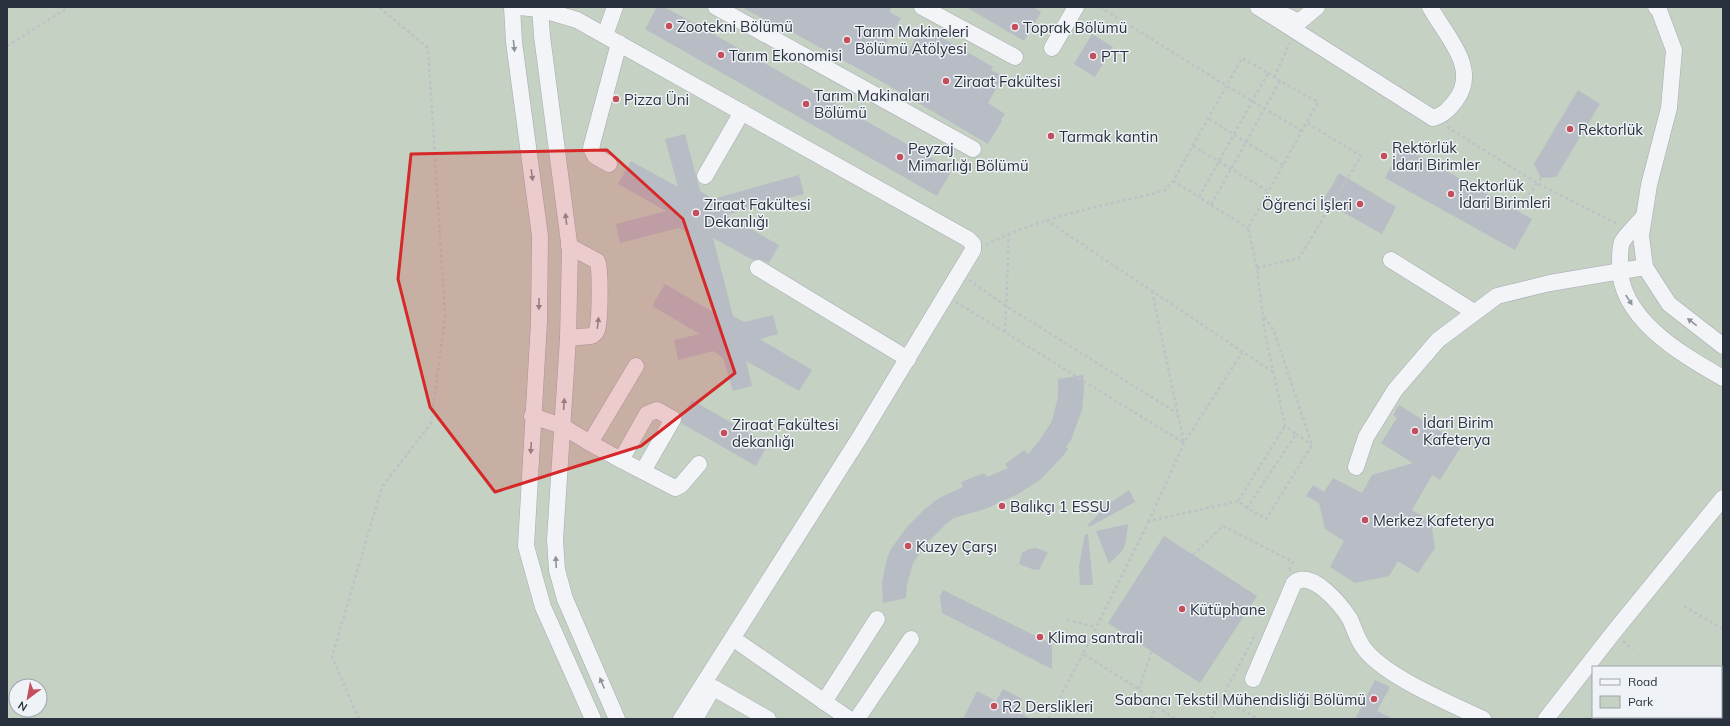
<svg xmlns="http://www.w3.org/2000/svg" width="1730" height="726" font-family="Mulish,sans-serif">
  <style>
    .green { fill: #c5d1c2; fill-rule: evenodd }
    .building { fill: #b8bcc4 }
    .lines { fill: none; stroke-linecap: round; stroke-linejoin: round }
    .minor-casing { stroke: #a6aab2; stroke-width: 17 }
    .path { stroke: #bec1c7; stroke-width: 2.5; stroke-dasharray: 3 3; stroke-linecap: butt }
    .minor { stroke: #f2f4f7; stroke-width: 16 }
    .path-bridge { stroke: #bec1c7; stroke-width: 2.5; stroke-dasharray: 3 3; stroke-linecap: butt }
    .oneway { fill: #8e929a }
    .marked { fill: #d62828; fill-opacity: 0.2; stroke: #d62828; stroke-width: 3; stroke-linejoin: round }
    .poi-dot { fill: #c44e5c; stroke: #eff2f6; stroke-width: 1.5 }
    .labels { text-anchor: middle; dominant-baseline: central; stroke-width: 3; stroke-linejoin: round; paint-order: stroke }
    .poi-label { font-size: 15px; fill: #2a313e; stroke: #eff2f6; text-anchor: start }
  </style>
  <rect width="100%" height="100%" fill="#e0e3e8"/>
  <path class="green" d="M7,7H1723V719H7ZM1593,667H1721V717H1593ZM16,686H40V710H16Z"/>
  <g class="building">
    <path d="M657,7H664L696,24L952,170L937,196L645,29Z"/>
    <path d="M742,7H892L889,12L901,18L885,45L906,56L921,29L932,36L934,33L993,67L991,70L1003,76L988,103L1005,114L1001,120L1002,121L988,144L886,84L783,27L781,29Z"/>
    <path d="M966,7H1033L1041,12L1024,41Z"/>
    <path d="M1092,34L1113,47L1095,77L1074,64Z"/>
    <path d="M1578,90L1600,104L1556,177L1541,178L1534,164Z"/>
    <path d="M685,134L700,191L713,199L799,175L804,194L726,215L779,245L769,263L759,259L753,260L713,238L733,316L744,322L773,315L778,334L760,339L812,370L799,391L746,361L752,386L733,391L723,358L713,351L678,360L674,340L700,334L652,306L665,284L713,312L690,234L679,228L620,243L616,224L666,211L618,184L631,161L678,187L665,139Z"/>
    <path d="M1402,146L1532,219L1515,250L1385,178Z"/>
    <path d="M1339,173L1396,207L1382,234L1323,201Z"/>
    <path d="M1083,375L1084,390L1082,410L1071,440L1066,447L1068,449L1062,457L1041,479L1018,494L985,509L954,518L946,524L926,544L913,563L907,585L906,598L883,603L882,582L887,558L891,549L906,528L925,509L939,498L963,487L961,482L984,473L987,477L1008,468L1005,464L1024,450L1028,454L1039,441L1052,421L1058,397V379Z"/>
    <path d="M692,400L768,444L756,466L681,423L682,417Z"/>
    <path d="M1399,405L1462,445L1440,480L1432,475L1412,510L1431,521L1435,548L1418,573L1398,561L1389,576L1355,583L1330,567L1344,541L1325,529L1319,503L1306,496L1313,485L1324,492L1333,478L1362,493L1372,475L1413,463L1381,443L1397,418L1393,415Z"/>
    <path d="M1129,490L1135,502L1089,527L1088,525L1107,505Z"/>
    <path d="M1128,524L1126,541L1123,550L1109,564L1096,531Z"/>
    <path d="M1085,534H1088L1093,585H1080L1079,566Z"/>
    <path d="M1164,536L1257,596L1200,683L1108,623Z"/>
    <path d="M1036,548L1048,552L1039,570L1032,569L1019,564L1022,553L1029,549Z"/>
    <path d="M943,590L1052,644V669L942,613L940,596Z"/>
    <path d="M1375,680L1390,687L1377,711L1393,719H1355Z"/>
    <path d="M1003,689L1022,699L1016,711L1031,719H963L977,691L996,701Z"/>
  </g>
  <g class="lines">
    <defs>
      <g id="minor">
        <path d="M512,7L514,42L540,236L539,322L526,546L543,607L593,719"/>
        <path d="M519,7L540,9L577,20L968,239L973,244V250L860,437L681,719"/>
        <path d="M540,7L542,36L570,250L568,338L555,540L557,570L565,599L617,719"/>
        <path d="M716,7L973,149"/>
        <path d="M922,7L1015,57"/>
        <path d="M1258,7L1433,118C1444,115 1449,109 1456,100C1480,68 1445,35 1430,7"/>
        <path d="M1656,7L1659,10L1674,50L1669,108L1649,185L1641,236L1645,267L1669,304L1723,346"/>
        <path d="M1280,13L1299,22L1317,7"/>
        <path d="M605,35L615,7"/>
        <path d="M1052,48L1076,7"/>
        <path d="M609,164L595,156L591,148L619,43"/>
        <path d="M705,176L742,112"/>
        <path d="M1643,217C1637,225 1627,233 1622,242C1620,247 1620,255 1620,261C1616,317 1681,354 1723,378"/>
        <path d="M1391,260L1474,312"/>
        <path d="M758,268L908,359"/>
        <path d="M568,338L591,336C594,335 596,333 597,330C600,321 601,268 597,261L569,246"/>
        <path d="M532,416L562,426L590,443L636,366"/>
        <path d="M590,443L621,460L647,414L657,410L673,419L643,471"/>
        <path d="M621,460L675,488L681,485L699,464"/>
        <path d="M1356,467L1366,437L1395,390L1438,340L1497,296L1550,283L1645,267"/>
        <path d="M741,644L849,719"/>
        <path d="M1253,679L1294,583C1312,569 1341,605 1350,619C1354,628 1357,639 1363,647C1383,676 1450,703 1483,719"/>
        <path d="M714,688L768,719"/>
        <path d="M824,702L877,619"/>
        <path d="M695,719L710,693"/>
        <path d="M857,719L911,639"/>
        <path d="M1546,719L1613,633L1723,498"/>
      </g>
    </defs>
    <use href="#minor" class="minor-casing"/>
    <g class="path">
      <path d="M1100,7L1227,86L1302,131"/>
      <path d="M7,46L69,7"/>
      <path d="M1268,73L1280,81"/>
      <path d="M1274,77L1290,43"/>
      <path d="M1209,119L1283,165"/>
      <path d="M1447,127L1537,183L1617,224"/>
      <path d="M1193,146L1268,191"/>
      <path d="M1173,181L1199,197"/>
      <path d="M1211,205L1248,228"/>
      <path d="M1046,220L1273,372"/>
      <path d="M986,245C1041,216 1104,206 1164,191L1173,181L1242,58L1268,73L1199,197L1211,205L1280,81L1318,102L1248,228L1257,268L1265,333L1285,426L1296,434L1247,508L1266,519L1312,445L1274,331L1262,313"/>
      <path d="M1257,268L1299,258L1361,156L1307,123"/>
      <path d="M969,280L1006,306L1177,413"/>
      <path d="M956,302L1184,443L1152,291"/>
      <path d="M1005,332L1009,234"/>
      <path d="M1296,434L1312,445"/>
      <path d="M1238,501L1149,521L1184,443L1243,351"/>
      <path d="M1247,508L1238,501L1285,426"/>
      <path d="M1149,521L1083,654L1139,689L1156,706L1175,719"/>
      <path d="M1193,555L1223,526L1293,562L1289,570"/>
      <path d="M1684,606L1723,629"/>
      <path d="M1067,620L1096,627"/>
      <path d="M1623,641L1633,649"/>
      <path d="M1139,689L1152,651"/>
      <path d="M1221,699L1259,719"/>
      <path d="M1634,717L1637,719"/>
      <path d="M359,719L332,657L382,487L431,423L445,316L428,48L379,7"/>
      <path d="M1048,719L1083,654"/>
      <path d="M1151,719L1156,706"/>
      <path d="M1211,719L1256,633"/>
    </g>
    <use href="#minor" class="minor"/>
    <path class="path-bridge" d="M1518,210L1541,178"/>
  </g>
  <defs><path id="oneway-solid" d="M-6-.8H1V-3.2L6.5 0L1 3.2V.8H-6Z"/></defs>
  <g class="oneway">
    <use href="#oneway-solid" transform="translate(514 46) rotate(84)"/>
    <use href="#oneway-solid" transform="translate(532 175) rotate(82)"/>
    <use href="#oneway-solid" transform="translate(566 219) rotate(-97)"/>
    <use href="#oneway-solid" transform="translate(1629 300) rotate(57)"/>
    <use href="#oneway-solid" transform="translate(539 304) rotate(91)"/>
    <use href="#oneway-solid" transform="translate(1692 322) rotate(-142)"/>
    <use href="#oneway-solid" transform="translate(598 323) rotate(-83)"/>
    <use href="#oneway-solid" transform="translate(564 404) rotate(-86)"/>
    <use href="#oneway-solid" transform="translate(531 448) rotate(93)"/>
    <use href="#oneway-solid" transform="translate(556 562) rotate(-93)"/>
    <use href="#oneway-solid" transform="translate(602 683) rotate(-113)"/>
  </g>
  <path class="marked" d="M607,150L683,219L735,373L641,446L495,492L430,407L398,279L411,154Z"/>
  <g class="poi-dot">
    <circle cx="669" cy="26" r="4"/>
    <circle cx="1015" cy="27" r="4"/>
    <circle cx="847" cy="40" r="4"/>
    <circle cx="721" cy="55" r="4"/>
    <circle cx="1093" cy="56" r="4"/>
    <circle cx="946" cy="81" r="4"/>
    <circle cx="616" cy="99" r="4"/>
    <circle cx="806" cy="104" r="4"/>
    <circle cx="1570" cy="129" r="4"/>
    <circle cx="1051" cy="136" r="4"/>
    <circle cx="1384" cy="156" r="4"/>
    <circle cx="900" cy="157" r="4"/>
    <circle cx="1451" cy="194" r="4"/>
    <circle cx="1360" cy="204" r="4"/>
    <circle cx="696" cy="213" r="4"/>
    <circle cx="1415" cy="431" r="4"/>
    <circle cx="724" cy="433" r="4"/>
    <circle cx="1002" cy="506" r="4"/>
    <circle cx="1365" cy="520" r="4"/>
    <circle cx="908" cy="546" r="4"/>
    <circle cx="1182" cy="609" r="4"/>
    <circle cx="1040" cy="637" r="4"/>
    <circle cx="1374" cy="699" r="4"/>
    <circle cx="994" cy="706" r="4"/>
  </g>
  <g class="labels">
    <g class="poi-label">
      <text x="677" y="26">Zootekni Bölümü</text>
      <text x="1023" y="27">Toprak Bölümü</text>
      <text x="855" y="31">Tarım Makineleri<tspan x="855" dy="17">Bölümü Atölyesi</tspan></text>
      <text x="729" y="55">Tarım Ekonomisi</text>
      <text x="1101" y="56">PTT</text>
      <text x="954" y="81">Ziraat Fakültesi</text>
      <text x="814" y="95">Tarım Makinaları<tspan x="814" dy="17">Bölümü</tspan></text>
      <text x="624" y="99">Pizza Üni</text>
      <text x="1578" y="129">Rektorlük</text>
      <text x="1059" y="136">Tarmak kantin</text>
      <text x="1392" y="147">Rektörlük<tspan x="1392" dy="17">İdari Birimler</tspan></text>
      <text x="908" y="148">Peyzaj<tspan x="908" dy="17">Mimarlığı Bölümü</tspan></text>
      <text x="1459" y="185">Rektorlük<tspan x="1459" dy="17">İdari Birimleri</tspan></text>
      <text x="704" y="204">Ziraat Fakültesi<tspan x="704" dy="17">Dekanlığı</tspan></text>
      <text x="1352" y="204" text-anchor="end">Öğrenci İşleri</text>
      <text x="1423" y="422">İdari Birim<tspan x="1423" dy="17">Kafeterya</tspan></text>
      <text x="732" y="424">Ziraat Fakültesi<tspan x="732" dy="17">dekanlığı</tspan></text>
      <text x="1010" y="506">Balıkçı 1 ESSU</text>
      <text x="1373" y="520">Merkez Kafeterya</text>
      <text x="916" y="546">Kuzey Çarşı</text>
      <text x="1190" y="609">Kütüphane</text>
      <text x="1048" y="637">Klima santrali</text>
      <text x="1366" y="699" text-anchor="end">Sabancı Tekstil Mühendisliği Bölümü</text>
      <text x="1002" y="706">R2 Derslikleri</text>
    </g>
  </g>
  <rect width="1730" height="726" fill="none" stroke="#2a313e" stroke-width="16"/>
  <rect x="1592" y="666" width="130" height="52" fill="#eff2f6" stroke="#a0a5ac"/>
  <rect x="1600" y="679" width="20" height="6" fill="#f2f4f7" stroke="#a0a5ac"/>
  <text x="1628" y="686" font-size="12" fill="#2a313e">Road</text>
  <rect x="1600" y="696" width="20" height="12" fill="#c5d1c2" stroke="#a0a5ac"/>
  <text x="1628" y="706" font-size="12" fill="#2a313e">Park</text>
  <g transform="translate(28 698) rotate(212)"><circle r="19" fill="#eff2f6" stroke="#a0a5ac"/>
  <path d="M0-3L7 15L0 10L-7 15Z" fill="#c44e5c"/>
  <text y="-6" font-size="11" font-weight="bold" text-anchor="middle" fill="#2a313e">N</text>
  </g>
</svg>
